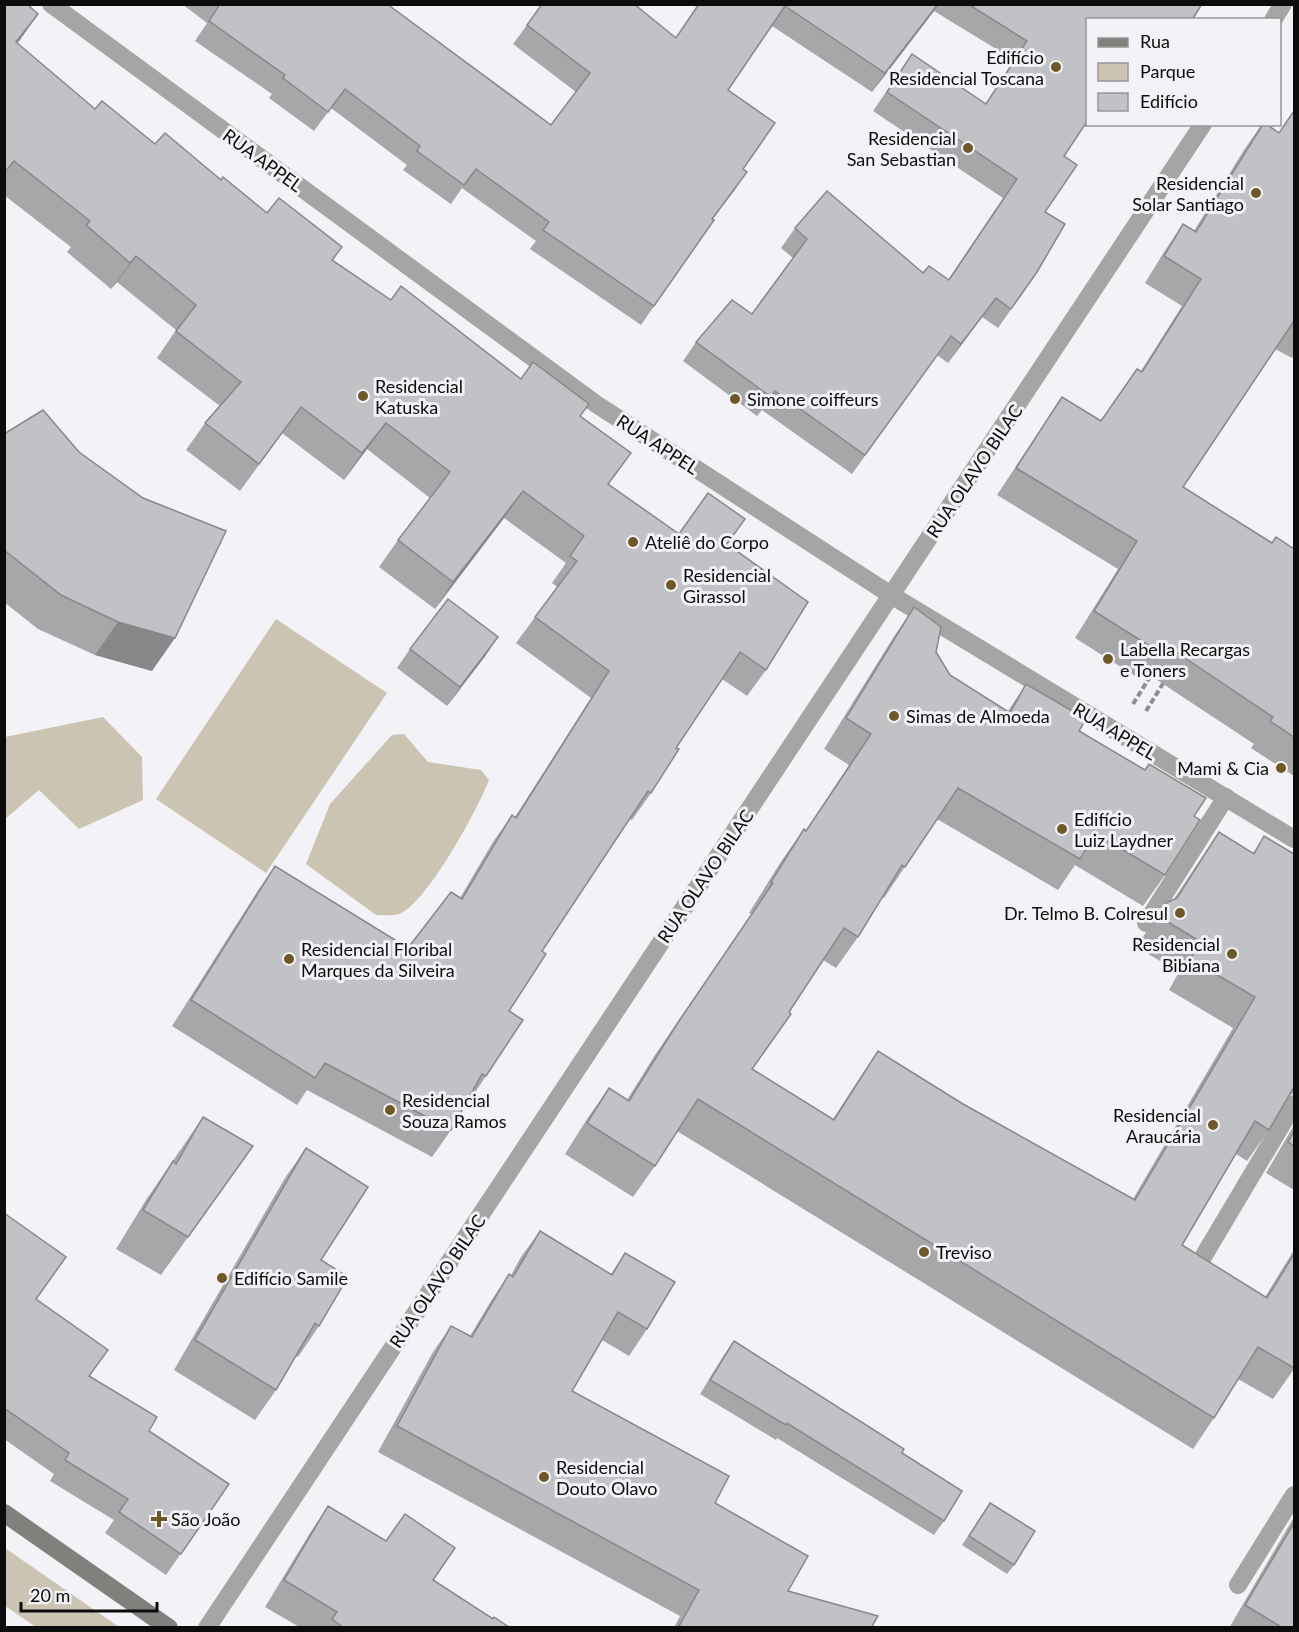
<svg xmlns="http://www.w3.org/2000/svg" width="1299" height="1632" font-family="Lato,sans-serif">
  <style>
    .green { fill: #cbc4b3 }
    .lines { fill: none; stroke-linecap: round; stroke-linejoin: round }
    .path { stroke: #8e8d90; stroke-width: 4; stroke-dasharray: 6 3; stroke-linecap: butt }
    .lane { stroke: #a6a5a3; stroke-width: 18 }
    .street { stroke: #a6a5a3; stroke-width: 18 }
    .secondary { stroke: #81807d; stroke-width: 18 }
    .wall { fill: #a7a6a9 }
    .shaded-wall { fill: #88878a }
    .building { fill: #c2c1c5; stroke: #88878a; stroke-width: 1.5 }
    .poi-dot { fill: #6e5828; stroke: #f3f2f6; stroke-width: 2 }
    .labels { text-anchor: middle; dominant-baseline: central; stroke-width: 6; stroke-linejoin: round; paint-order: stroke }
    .poi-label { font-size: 18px; fill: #0c0c0d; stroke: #f3f2f6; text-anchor: start }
    .street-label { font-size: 18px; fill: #0c0c0d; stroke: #f3f2f6 }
  </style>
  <rect width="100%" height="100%" fill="#f3f2f6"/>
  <g class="green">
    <path d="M276,619L387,693L266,873L156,799Z"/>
    <path d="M103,717L142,757L143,800L79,829L39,790L5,819V737Z"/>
    <path d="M404,734L428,762L481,770L489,780C479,807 426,905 399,914C392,916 383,915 376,915L306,864L330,804L392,735Z"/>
    <path d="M5,1548L119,1627H36L5,1606Z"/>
  </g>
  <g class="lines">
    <g class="path">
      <path d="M1133,704L1153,672"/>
      <path d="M1146,711L1164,682"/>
    </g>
    <g class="lane">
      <path d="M1146,923L1226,797"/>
      <path d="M1203,1257L1294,1104"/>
      <path d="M1238,1585L1294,1495"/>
    </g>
    <g class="street">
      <path d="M51,4L596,404L891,595L1294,839"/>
      <path d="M1273,20L1283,4"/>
      <path d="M207,1628L1203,124"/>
    </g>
    <path class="secondary" d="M4,1513L169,1628"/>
  </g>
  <g class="wall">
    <path d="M4,4L17,43L95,109L155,144L221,180L267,213L342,247L333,260L391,300L581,416L609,485L679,534L727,544L766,670L747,696L722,679L676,748L651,793L632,820L630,819L542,951L509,1011L486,1076L468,1103L466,1102L451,1130L432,1157L307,1090L297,1105L172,1026L257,892L275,866L408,948L460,898L493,842L512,815L515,817L591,698L516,643L557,587L552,583L566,563L504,518L435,609L379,567L398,540L430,498L367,449L344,480L282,433L240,491L186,450L205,423L220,406L157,358L176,330L117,282L111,289L67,252L71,247L4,195Z"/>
    <path d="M182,4H387L551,125L576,92L513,44L527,25L676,38L698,4H1202L1088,20L1064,156L1045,212L1037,272L998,328L982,317L948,363L937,355L852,474L762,410L757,416L683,361L696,342L752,314L793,258L781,248L795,228L923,273L948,280L1003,198L873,111L912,54L986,104L1014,60L934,11L872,92L772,26L728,90L743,169L747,172L712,219L714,220L641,325L530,249L536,241L462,188L451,204L403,170L407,165L331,108L314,131L269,98L272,94L195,41L207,23Z"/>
    <path d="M1294,111V354L1292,358L1275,349L1183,487L1272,543L1294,549V776L1251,748L1254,744L1145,672L1140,679L1075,638L1118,569L997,495L1062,397L1101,421L1141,371L1182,306L1145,283L1164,252L1183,224L1194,231L1244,150L1262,124L1279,133Z"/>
    <path d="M4,434L152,671L95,655L38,629L4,602Z"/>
    <path d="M914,607L936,652L950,675L1008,711L1026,684L1079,731L1144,770L1149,764L1194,816L1165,875L1143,906L1075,865L1058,890L937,819L884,898L882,897L858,937L836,968L823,960L752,1069L833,1119L857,1082L878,1051L963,1104L1133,1199L1233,1028L1169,990L1179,972L1136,947L1166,903L1174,899L1198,863L1219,832L1253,853L1264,836L1294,1093L1290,1095L1269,1130L1247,1161L1236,1154L1182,1245L1265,1297L1294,1250V1369L1273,1399L1238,1379L1214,1418L1193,1449L677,1131L655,1166L633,1197L565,1154L587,1119L609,1088L627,1100L655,1055L751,914L749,913L782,860L804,829L806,831L849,765L824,749L893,638Z"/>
    <path d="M410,649L486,655L447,706L397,668Z"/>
    <path d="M203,1117L253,1146L161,1275L116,1249L146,1200Z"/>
    <path d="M1294,1125V1190L1266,1173Z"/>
    <path d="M306,1148L321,1260L319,1326L298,1357L296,1356L276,1390L255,1420L174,1370L285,1178Z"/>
    <path d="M4,1213L36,1299L89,1376L149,1431L229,1484L166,1575L105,1533L114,1520L50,1481L54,1474L4,1439Z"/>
    <path d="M540,1231L611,1274L625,1253L647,1329L629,1356L602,1340L572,1391L715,1503L788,1591L871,1628H674L680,1616L378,1452L433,1352L451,1326L470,1336L491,1301L509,1274L511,1275L521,1257Z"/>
    <path d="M734,1341L902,1453L944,1521L934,1535L777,1438L776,1440L700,1394L724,1355Z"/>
    <path d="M990,1503L1014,1565L1007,1574L962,1545Z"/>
    <path d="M328,1506L433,1580L493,1619L510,1628H301L265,1607L310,1533Z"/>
    <path d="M1294,1517V1628H1229Z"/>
  </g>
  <g class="shaded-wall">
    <path d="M938,4H939L934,11L872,92L885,73Z"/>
    <path d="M38,14L20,40L4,59L16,42Z"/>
    <path d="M747,172L734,191L698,238L712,219Z"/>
    <path d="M136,256L117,282L111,289L130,263Z"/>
    <path d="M996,298L982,317L948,363L961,344Z"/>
    <path d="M386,423L367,449L344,480L362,453Z"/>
    <path d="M523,491L504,518L435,609L453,582Z"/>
    <path d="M118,622L175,638L152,671L95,655Z"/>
    <path d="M498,637L486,655L447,706L460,687Z"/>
  </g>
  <g class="building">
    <path d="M4,4H27L38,14L16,42L95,109L102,101L155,144L165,133L221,180L223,177L267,213L279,198L342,247L332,260L391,300L401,286L521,379L533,362L589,404L580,416L631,453L608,484L679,534L708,493L745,519L727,544L808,602L766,670L740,652L676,748L679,749L651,793L648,791L542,951L546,954L509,1011L523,1020L486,1076L482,1074L451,1130L325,1063L315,1078L191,1000L275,866L408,948L451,892L462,899L512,815L516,818L609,671L535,617L577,561L570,556L584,536L523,491L453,582L398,540L450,472L386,423L362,453L301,407L259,464L205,423L241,382L176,331L196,305L136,256L130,263L86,225L90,221L14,161L4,173Z"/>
    <path d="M220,4H387L551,125L590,73L527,25L542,4H634L676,38L699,4H938L885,73L785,6L728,90L775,123L743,169L747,172L712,219L714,220L654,306L543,230L549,222L476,169L464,185L417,151L420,146L345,89L328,112L283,78L285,75L209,21Z"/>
    <path d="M968,4H1202L1192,20H1088V120L1064,156L1077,165L1045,212L1065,224L1037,272L1011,309L996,298L961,344L951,336L865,455L775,391L771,397L696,342L732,300L752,314L807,239L795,228L827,191L923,273L929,266L949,280L1017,179L887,92L912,54L986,104L1027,41Z"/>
    <path d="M1294,111V322V321L1183,487L1272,543L1276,537L1294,549V737L1270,721L1273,717L1164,644L1159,652L1094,611L1137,541L1016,468L1062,397L1101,421L1137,369L1142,372L1201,279L1164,256L1183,224L1196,232L1263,124H1266L1279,133Z"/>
    <path d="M43,410L79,452L143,498L226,531L175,638L118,622L61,595L4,550V434Z"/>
    <path d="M448,599L498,637L460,687L410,649Z"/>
    <path d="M914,607L941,627L936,652L950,675L1010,713L1026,684L1086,719L1079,731L1145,770L1149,764L1206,798L1194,816L1200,820L1165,875L1095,833L1080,859L958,788L905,867L902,865L858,937L844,928L789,1012L791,1014L752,1069L834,1120L878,1051L963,1104L1135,1200L1255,997L1190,959L1201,942L1158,916L1166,903L1177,898L1219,832L1254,854L1264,836L1294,854V1087L1269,1130L1255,1121L1182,1245L1267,1298L1294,1254V1368L1258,1347L1214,1418L698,1099L655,1166L587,1123L609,1088L629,1101L677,1024L773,883L771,882L804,829L806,831L871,734L846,718Z"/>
    <path d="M203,1117L253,1146L188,1237L143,1210L173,1161L176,1164Z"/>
    <path d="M1294,1131V1146L1288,1142Z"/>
    <path d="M306,1148L368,1187L321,1260L348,1277L319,1326L315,1323L276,1390L195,1340Z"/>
    <path d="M4,1213L66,1257L36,1299L108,1350L89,1376L157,1417L149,1431L229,1484L181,1554L119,1512L128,1499L65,1460L69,1453L4,1408Z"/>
    <path d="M540,1231L612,1275L625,1253L675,1282L647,1329L618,1312L572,1391L729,1476L715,1503L808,1556L788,1591L878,1616L871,1628H678L699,1590L397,1426L451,1326L472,1337L509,1274L513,1277Z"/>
    <path d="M734,1341L904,1449L902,1453L962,1491L944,1521L787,1423L786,1425L710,1380Z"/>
    <path d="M990,1503L1035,1531L1014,1565L969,1536Z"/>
    <path d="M328,1506L386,1541L405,1514L455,1548L433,1580L493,1619L494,1617L510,1628H344L332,1619L337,1612L284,1580Z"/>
    <path d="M1294,1523V1628H1283L1245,1605Z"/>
  </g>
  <g class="poi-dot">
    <circle cx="1056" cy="67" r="6"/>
    <circle cx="968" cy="148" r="6"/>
    <circle cx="1256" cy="193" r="6"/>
    <circle cx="363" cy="396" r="6"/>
    <circle cx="735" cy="399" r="6"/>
    <circle cx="633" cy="542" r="6"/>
    <circle cx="671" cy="585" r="6"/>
    <circle cx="1108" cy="659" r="6"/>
    <circle cx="894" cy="716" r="6"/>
    <circle cx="1281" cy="768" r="6"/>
    <circle cx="1062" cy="829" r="6"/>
    <circle cx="1180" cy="913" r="6"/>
    <circle cx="1232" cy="954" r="6"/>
    <circle cx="289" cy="959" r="6"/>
    <circle cx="390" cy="1110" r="6"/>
    <circle cx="1213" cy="1125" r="6"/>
    <circle cx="924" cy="1252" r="6"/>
    <circle cx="222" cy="1278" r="6"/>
    <circle cx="544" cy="1477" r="6"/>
    <path d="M156 1510h6v6h6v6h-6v6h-6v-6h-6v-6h6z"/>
  </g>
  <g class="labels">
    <g class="poi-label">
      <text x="1044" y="57" text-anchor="end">Edifício<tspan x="1044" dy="21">Residencial Toscana</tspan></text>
      <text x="956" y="138" text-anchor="end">Residencial<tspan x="956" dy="21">San Sebastian</tspan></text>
      <text x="1244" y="183" text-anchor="end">Residencial<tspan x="1244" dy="21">Solar Santiago</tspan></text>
      <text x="375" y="386">Residencial<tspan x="375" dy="21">Katuska</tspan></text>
      <text x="747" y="399">Simone coiffeurs</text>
      <text x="645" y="542">Ateliê do Corpo</text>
      <text x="683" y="575">Residencial<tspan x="683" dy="21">Girassol</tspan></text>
      <text x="1120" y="649">Labella Recargas<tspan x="1120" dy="21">e Toners</tspan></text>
      <text x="906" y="716">Simas de Almoeda</text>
      <text x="1269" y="768" text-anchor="end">Mami &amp; Cia</text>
      <text x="1074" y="819">Edifício<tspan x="1074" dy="21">Luiz Laydner</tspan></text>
      <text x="1168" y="913" text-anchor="end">Dr. Telmo B. Colresul</text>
      <text x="1220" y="944" text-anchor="end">Residencial<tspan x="1220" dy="21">Bibiana</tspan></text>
      <text x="301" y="949">Residencial Floribal<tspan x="301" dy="21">Marques da Silveira</tspan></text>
      <text x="402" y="1100">Residencial<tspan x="402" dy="21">Souza Ramos</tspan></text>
      <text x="1201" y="1115" text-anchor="end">Residencial<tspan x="1201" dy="21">Araucária</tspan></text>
      <text x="936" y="1252">Treviso</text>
      <text x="234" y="1278">Edifício Samile</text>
      <text x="556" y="1467">Residencial<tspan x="556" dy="21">Douto Olavo</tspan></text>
      <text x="171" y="1519">São João</text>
    </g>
    <g class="street-label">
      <text transform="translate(263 160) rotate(36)">RUA APPEL</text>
      <text transform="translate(658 444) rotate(33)">RUA APPEL</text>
      <text transform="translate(974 471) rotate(-56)">RUA OLAVO BILAC</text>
      <text transform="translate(1115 731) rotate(31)">RUA APPEL</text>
      <text transform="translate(705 876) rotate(-56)">RUA OLAVO BILAC</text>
      <text transform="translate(437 1281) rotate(-56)">RUA OLAVO BILAC</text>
    </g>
  </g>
  <rect width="1299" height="1632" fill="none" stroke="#0c0c0d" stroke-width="12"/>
  <rect x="1086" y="18" width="195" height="108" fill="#f3f2f6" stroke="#979699" stroke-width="1.5"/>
  <rect x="1098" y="38" width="30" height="9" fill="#81807d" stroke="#979699" stroke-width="1.5"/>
  <text x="1140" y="48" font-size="18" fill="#0c0c0d">Rua</text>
  <rect x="1098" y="63" width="30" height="18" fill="#cbc4b3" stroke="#979699" stroke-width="1.5"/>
  <text x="1140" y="78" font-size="18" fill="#0c0c0d">Parque</text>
  <rect x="1098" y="93" width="30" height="18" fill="#c2c1c5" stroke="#979699" stroke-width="1.5"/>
  <text x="1140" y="108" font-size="18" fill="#0c0c0d">Edifício</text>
  <path d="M21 1602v9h136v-9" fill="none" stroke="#0c0c0d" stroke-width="3"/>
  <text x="30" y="1602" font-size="18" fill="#0c0c0d" stroke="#f3f2f6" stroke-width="4.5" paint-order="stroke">20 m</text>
</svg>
